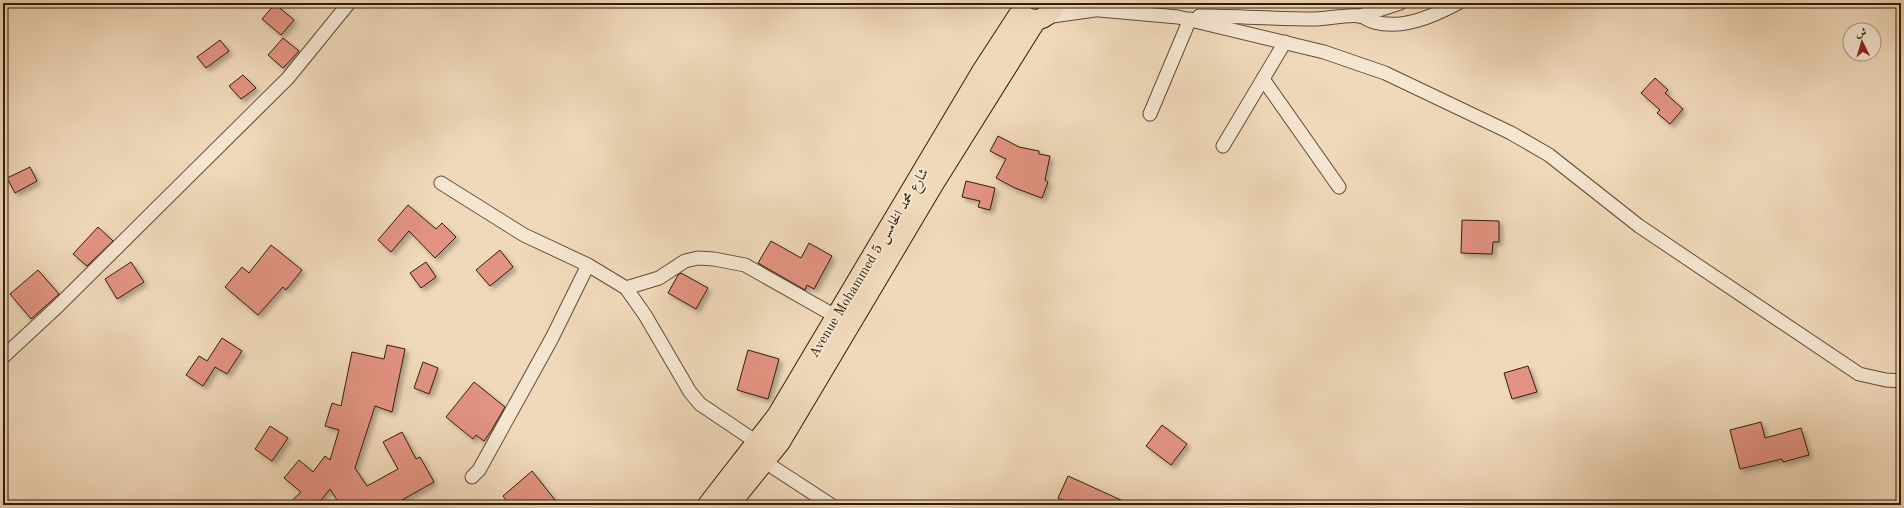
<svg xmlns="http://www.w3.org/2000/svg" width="1904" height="508" font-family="'Old Standard TT',Amiri,serif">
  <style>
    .building { fill: #e39382; stroke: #321d08; filter: url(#shadow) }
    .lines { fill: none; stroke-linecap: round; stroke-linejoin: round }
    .street-casing { stroke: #624c34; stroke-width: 15 }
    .primary-casing { stroke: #321d08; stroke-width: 22 }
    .street { stroke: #f5e6d2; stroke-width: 13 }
    .primary { stroke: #f0d9ba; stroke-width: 20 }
    .labels { text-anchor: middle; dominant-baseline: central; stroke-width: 4; stroke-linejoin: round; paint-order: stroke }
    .street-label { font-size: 14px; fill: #321d08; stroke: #f5e6d2 }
  </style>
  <defs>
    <filter id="shadow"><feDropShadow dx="3.5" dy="3.5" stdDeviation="2" flood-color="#0004"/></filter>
  </defs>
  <rect width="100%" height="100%" fill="#f0d9ba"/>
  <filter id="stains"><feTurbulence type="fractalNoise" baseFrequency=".005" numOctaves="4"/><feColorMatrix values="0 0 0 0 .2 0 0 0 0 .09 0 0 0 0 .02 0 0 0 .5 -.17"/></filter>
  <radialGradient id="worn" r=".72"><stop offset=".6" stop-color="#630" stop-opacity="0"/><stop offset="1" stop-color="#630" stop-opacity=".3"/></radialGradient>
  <g class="building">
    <path d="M275,4L294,20L281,35L262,19Z"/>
    <path d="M283,38L299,51L283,68L268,55Z"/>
    <path d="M220,40L229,51L206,68L197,57Z"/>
    <path d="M243,75L256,88L241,99L229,86Z"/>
    <path d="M1655,78L1668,90L1665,93L1683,109L1670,124L1657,113L1660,110L1641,93Z"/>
    <path d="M998,136L1019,147L1039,151V154L1050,156L1045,180L1048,182L1042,198L1015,188L996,178L1006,159L990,151Z"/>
    <path d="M30,167L37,181L15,193L7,178Z"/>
    <path d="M966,181L995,188L990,210L978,207L980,201L962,197Z"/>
    <path d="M408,205L436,229L442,223L456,237L435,258L409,231L391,252L378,240Z"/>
    <path d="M1462,220L1499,221V242H1493L1492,254L1461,253Z"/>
    <path d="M98,227L113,241L87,266L73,254Z"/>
    <path d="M771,241L801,258L809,243L832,256L814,289L807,285L805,290L758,263Z"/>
    <path d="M271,245L302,270L286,290L283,287L258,315L225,287L242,267L249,273Z"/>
    <path d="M500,250L513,267L490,286L476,270Z"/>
    <path d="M131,262L144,282L117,299L105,279Z"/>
    <path d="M426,262L436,277L421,288L410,273Z"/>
    <path d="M38,270L59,294L31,319L10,294Z"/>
    <path d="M681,273L708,288L696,309L668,293L678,275Z"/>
    <path d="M222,338L242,351L227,374L215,367L203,386L186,375L199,356L207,361Z"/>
    <path d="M387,345L405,349L392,412L375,406L355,468L367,486L398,469L383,442L402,432L416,459L420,457L434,482L393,505H340L330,489L317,505H287L301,492L284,478L299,460L313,472L325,456L330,460L339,430L325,426L332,403L341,406L352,352L384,359Z"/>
    <path d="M748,350L779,359L768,399L737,390Z"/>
    <path d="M423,362L438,368L429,394L414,388Z"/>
    <path d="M1528,366L1537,392L1512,399L1504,373Z"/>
    <path d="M474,382L505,407L491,431L484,441L476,435L473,439L446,417Z"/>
    <path d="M1761,422L1765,438L1801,428L1809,455L1783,462L1782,459L1740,469L1730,430Z"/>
    <path d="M1162,425L1187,444L1171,465L1146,446Z"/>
    <path d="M270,426L288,438L272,461L255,449Z"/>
    <path d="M532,471L555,500L548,505H510L503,496Z"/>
    <path d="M1068,476L1132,505H1074L1058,498Z"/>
  </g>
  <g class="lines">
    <defs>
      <g id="street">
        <path d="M1077,3L1099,10L1178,17L1324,52L1385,73L1511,133L1549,155L1639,226L1859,374L1886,380L1901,381"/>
        <path d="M1199,16C1238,16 1276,19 1314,19C1328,19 1347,14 1360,16C1365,17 1369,21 1374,22C1403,30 1433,16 1458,3"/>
        <path d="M1360,16L1400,3"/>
        <path d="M1045,17L1095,10"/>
        <path d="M1263,79L1339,187"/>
        <path d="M1150,114L1190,19"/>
        <path d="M1223,146L1285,42"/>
        <path d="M441,183L524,235L588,265"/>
        <path d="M626,288L659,278L685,261L698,258L714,259L745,265L837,317"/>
        <path d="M3,357L58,306L288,78L349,3"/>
        <path d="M765,462L831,505"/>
        <path d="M472,477L479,470L552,338L588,265L626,288L645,315L690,392L700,404L758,443"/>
      </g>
      <g id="primary">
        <path d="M1024,16C1037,26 1051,15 1055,3"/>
        <path d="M708,505L777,416L981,73L1020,13"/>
        <path d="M729,505L780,442L934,183L1036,20"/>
      </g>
    </defs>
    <use href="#street" class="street-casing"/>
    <use href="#primary" class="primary-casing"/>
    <use href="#street" class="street"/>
    <use href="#primary" class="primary"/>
  </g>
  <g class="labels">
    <g class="street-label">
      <text transform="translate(869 263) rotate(-59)">Avenue Mohammed 5 شارع محمد الخامس</text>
    </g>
  </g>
  <rect width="1904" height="508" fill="none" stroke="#f0d9ba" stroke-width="16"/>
  <rect x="4" y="4" width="1896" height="500" fill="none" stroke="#321d08" stroke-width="2"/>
  <rect x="8" y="8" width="1888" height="492" fill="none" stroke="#321d08"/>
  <g transform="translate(1862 42) rotate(355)"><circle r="19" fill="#f5e6d2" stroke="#a79681"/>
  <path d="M0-3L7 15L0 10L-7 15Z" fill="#8f2418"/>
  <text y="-6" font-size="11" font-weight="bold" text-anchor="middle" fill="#321d08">ش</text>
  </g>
  <rect width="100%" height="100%" filter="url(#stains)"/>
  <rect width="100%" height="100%" fill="url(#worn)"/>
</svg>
